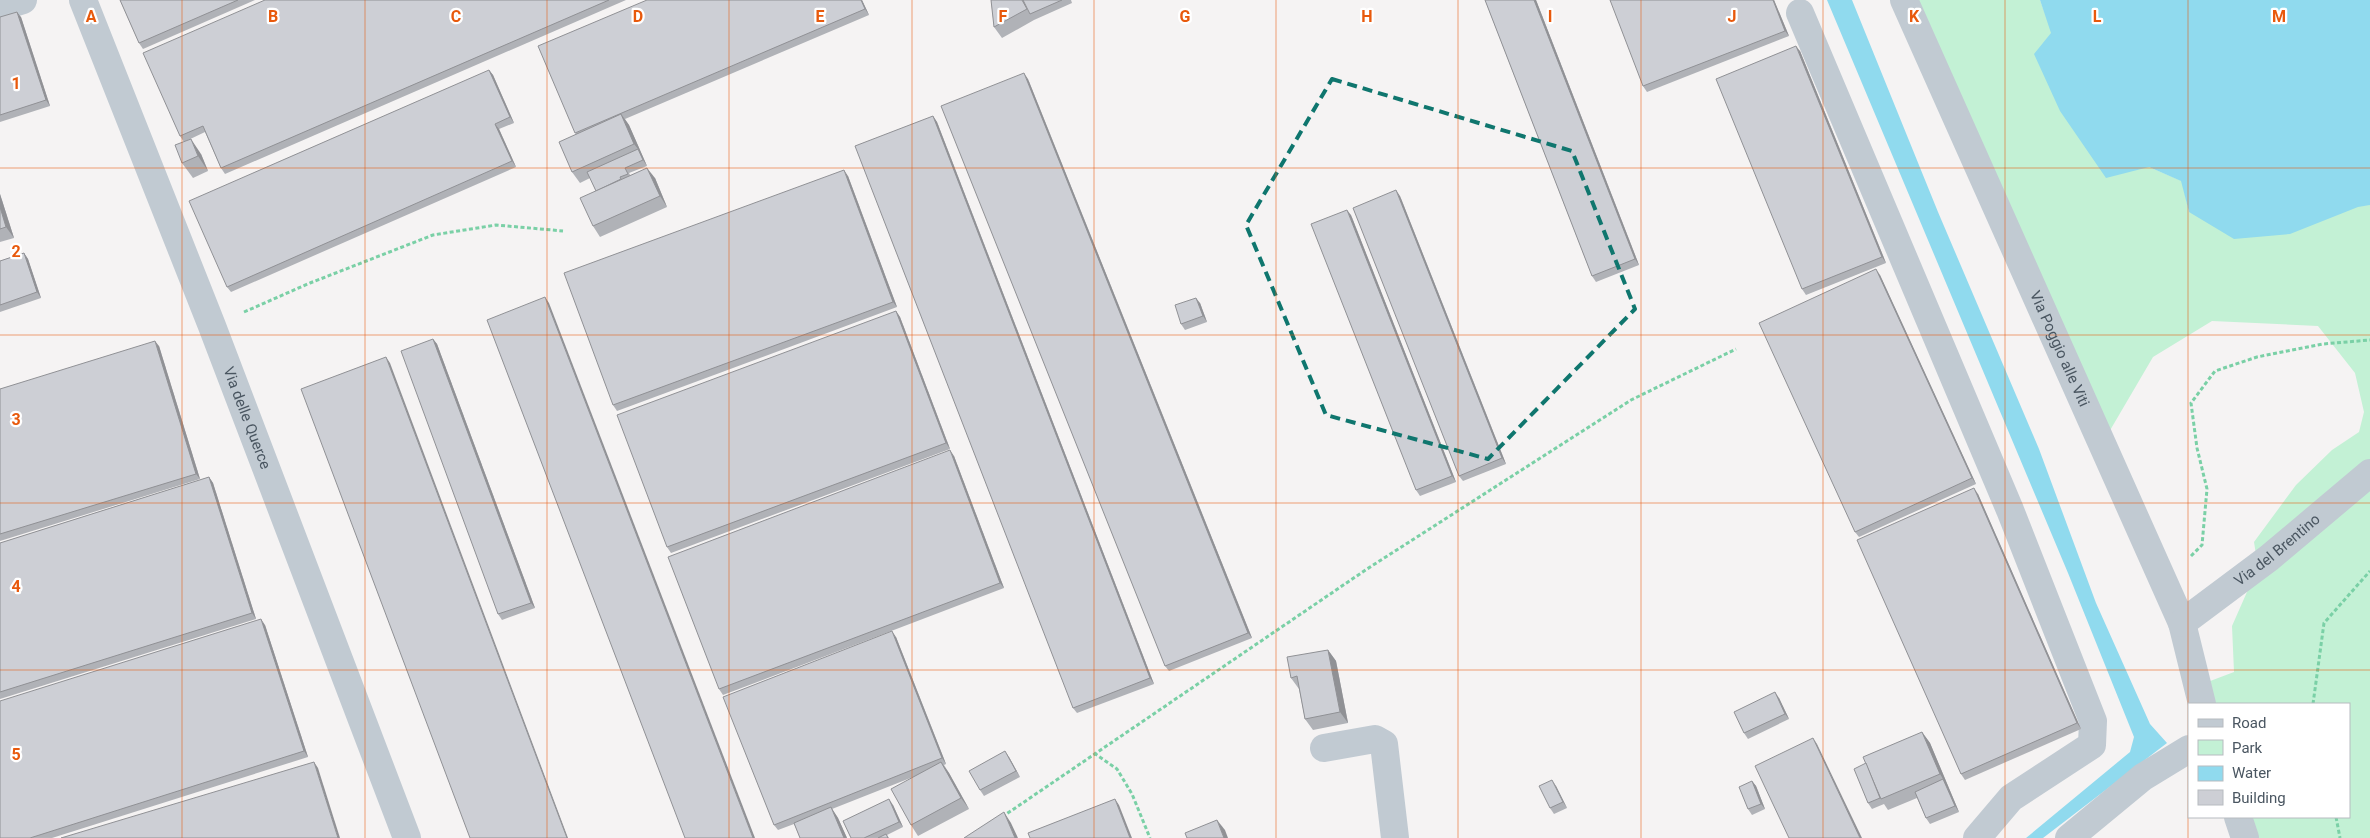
<svg xmlns="http://www.w3.org/2000/svg" width="2370" height="838" font-family="Roboto,sans-serif">
  <style>
    .green { fill: #c3f1d5 }
    .water { fill: #90daee }
    .lines { fill: none; stroke-linecap: round; stroke-linejoin: round }
    .path { stroke: #7ad0a6; stroke-width: 3; stroke-dasharray: 4 2.5; stroke-linecap: butt }
    .minor { stroke: #c1cad2; stroke-width: 28 }
    .wall { fill: #b0b2b7 }
    .shaded-wall { fill: #909195 }
    .building { fill: #cdcfd5; stroke: #909195 }
    .marked { fill: none; stroke: #0f766e; stroke-width: 4; stroke-dasharray: 10 6; stroke-linejoin: round }
    .grid { fill: none; stroke: #e8590c; stroke-width: 1; stroke-opacity: 0.55 }
    .labels { text-anchor: middle; dominant-baseline: central; stroke-width: 4.5; stroke-linejoin: round; paint-order: stroke }
    .street-label { font-size: 15px; fill: #4a5661; stroke: #fff }
    .grid-label { font-size: 16px; text-anchor: middle; font-weight: bold; fill: #e8590c; stroke: #fff; stroke-width: 4.5; stroke-linejoin: round; paint-order: stroke }
  </style>
  <rect width="100%" height="100%" fill="#f5f3f3"/>
  <path class="green" d="M1904,0H2040L2052,33L2149,167L2182,181L2189,212L2370,205V838H2245L2238,817H2349V704H2202L2197,686L2234,672L2232,626L2258,567L2254,542L2296,485L2332,450L2359,432L2364,412L2355,373L2318,326L2212,321L2153,357L2102,444Z"/>
  <g class="water">
    <path d="M1827,0H1852L1938,212L2039,449L2096,603L2150,724L2167,743L2043,838H2026L2130,752L2134,737L2068,573Z"/>
    <path d="M2038,0H2370V205L2358,207L2290,234L2234,239L2189,212L2181,181L2149,167L2106,178L2060,111L2034,54L2051,33L2040,0Z"/>
  </g>
  <g class="lines">
    <g class="path">
      <path d="M244,312L310,283L433,235L496,225L563,231"/>
      <path d="M2191,556L2202,545L2207,489L2197,448L2191,403L2215,371L2257,357L2323,344L2370,340"/>
      <path d="M2313,704L2324,623L2370,571"/>
      <path d="M1094,753L1117,769L1132,794L1150,838"/>
      <path d="M1002,817L1367,569L1631,400L1736,349"/>
      <path d="M2336,817L2340,838"/>
    </g>
    <g class="minor">
      <path id="s1" d="M83,0L212,326L407,838"/>
      <path id="s2" d="M1904,0L2182,623L2202,704"/>
      <path d="M0,7L23,0"/>
      <path d="M1800,13L2010,510L2093,721L2092,745L2011,798L1977,838"/>
      <path id="s3" d="M2182,623L2269,558L2370,473"/>
      <path d="M1324,748L1375,739L1384,744L1395,838"/>
      <path d="M2238,817L2245,838"/>
      <path d="M2069,838L2143,777L2189,749"/>
    </g>
  </g>
  <g class="wall">
    <path d="M120,0H255L143,49L139,43Z"/>
    <path d="M265,0H626L225,174L221,168L205,132L184,142L180,136Z"/>
    <path d="M862,0L869,15L625,119L629,125L647,166L629,173L630,175L655,178L667,207L600,237L593,226L596,191L590,178L580,183L572,172L576,134L575,133Z"/>
    <path d="M991,0H1071L1072,3L1034,20L1002,38L994,27Z"/>
    <path d="M1485,0H1536L1639,265L1596,282L1592,276Z"/>
    <path d="M1774,0L1789,36L1647,92L1643,86Z"/>
    <path d="M0,17H21L50,106L0,122Z"/>
    <path d="M1800,51L1886,263L1806,295L1802,289Z"/>
    <path d="M489,70L493,75L514,123L499,129L516,167L231,292L227,287Z"/>
    <path d="M1028,79L1252,638L1169,671L1165,666Z"/>
    <path d="M933,116L937,122L1154,684L1077,713L1073,708Z"/>
    <path d="M201,154L208,171L193,178L182,163Z"/>
    <path d="M848,176L897,307L617,411L613,405Z"/>
    <path d="M0,194L14,238L0,242Z"/>
    <path d="M1400,196L1506,464L1463,481L1459,476Z"/>
    <path d="M1351,215L1456,482L1420,496L1416,490Z"/>
    <path d="M24,253L28,259L41,298L0,312V261Z"/>
    <path d="M1880,275L1976,484L1859,537L1855,532Z"/>
    <path d="M1200,303L1207,322L1185,330L1181,324Z"/>
    <path d="M896,311L900,317L950,449L671,553L667,547Z"/>
    <path d="M433,339L437,344L535,608L502,620L498,614Z"/>
    <path d="M159,346L200,479L0,541V389Z"/>
    <path d="M954,456L1004,588L723,695L719,689Z"/>
    <path d="M209,477L213,483L256,619L0,699V543Z"/>
    <path d="M1978,494L2081,729L1965,780L1961,774Z"/>
    <path d="M265,625L308,757L52,838H0Z"/>
    <path d="M896,637L946,764L944,765L949,773L969,809L918,836L911,825L913,777L832,809L838,818L847,838H800L794,824L778,830L774,825Z"/>
    <path d="M1328,650L1336,661L1348,723L1313,730L1305,719L1299,689L1291,678Z"/>
    <path d="M1779,698L1789,719L1748,739L1744,733Z"/>
    <path d="M1922,732L1930,743L1959,812L1930,824L1926,818L1917,798L1888,810L1884,804L1872,809L1868,803Z"/>
    <path d="M1009,757L1020,777L984,796L980,790Z"/>
    <path d="M1752,781L1756,786L1765,809L1752,815L1748,809Z"/>
    <path d="M1556,786L1567,808L1554,814L1550,808Z"/>
    <path d="M893,805L903,827L887,835L889,838H851Z"/>
  </g>
  <g class="shaded-wall">
    <path d="M861,0H862L869,15L865,9Z"/>
    <path d="M1534,0H1536L1639,265L1635,259Z"/>
    <path d="M1773,0H1774L1789,36L1785,31Z"/>
    <path d="M17,12L21,17L50,106L46,100Z"/>
    <path d="M1796,46L1800,51L1886,263L1882,257Z"/>
    <path d="M489,70L493,75L514,123L510,117Z"/>
    <path d="M1024,73L1028,79L1252,638L1248,633Z"/>
    <path d="M621,114L629,125L647,166L643,160L638,149L634,144Z"/>
    <path d="M933,116L937,122L1154,684L1150,678Z"/>
    <path d="M495,124L499,129L516,167L512,161Z"/>
    <path d="M191,139L201,154L208,171L198,156Z"/>
    <path d="M647,168L655,178L667,207L660,196Z"/>
    <path d="M844,170L848,176L897,307L893,302Z"/>
    <path d="M1396,190L1400,196L1506,464L1502,458Z"/>
    <path d="M0,194L14,238L6,227L0,207Z"/>
    <path d="M1347,210L1351,215L1456,482L1452,476Z"/>
    <path d="M24,253L28,259L41,298L37,292Z"/>
    <path d="M1876,269L1880,275L1976,484L1972,478Z"/>
    <path d="M545,297L549,303L755,838H753Z"/>
    <path d="M1196,298L1200,303L1207,322L1203,316Z"/>
    <path d="M896,311L900,317L950,449L946,443Z"/>
    <path d="M433,339L437,344L535,608L531,603Z"/>
    <path d="M155,341L159,346L200,479L196,474Z"/>
    <path d="M386,357L390,363L568,838H567Z"/>
    <path d="M950,450L954,456L1004,588L1000,583Z"/>
    <path d="M209,477L213,483L256,619L252,613Z"/>
    <path d="M1974,488L1978,494L2081,729L2077,723Z"/>
    <path d="M261,619L265,625L308,757L304,751Z"/>
    <path d="M892,631L896,637L946,764L942,758Z"/>
    <path d="M1328,650L1336,661L1348,723L1340,712Z"/>
    <path d="M1775,692L1779,698L1789,719L1785,714Z"/>
    <path d="M1922,732L1930,743L1959,812L1955,806L1943,779L1940,774Z"/>
    <path d="M1813,738L1817,744L1862,838H1860Z"/>
    <path d="M1005,751L1009,757L1020,777L1016,771Z"/>
    <path d="M314,762L318,768L340,838H338Z"/>
    <path d="M941,762L949,773L969,809L961,798Z"/>
    <path d="M1552,780L1556,786L1567,808L1563,802Z"/>
    <path d="M1752,781L1756,786L1765,809L1761,804Z"/>
    <path d="M889,799L893,805L903,827L899,822Z"/>
    <path d="M1115,799L1119,805L1132,838H1130Z"/>
    <path d="M831,807L838,818L847,838H844Z"/>
    <path d="M1004,812L1011,823L1018,838H1015Z"/>
    <path d="M1217,820L1225,830L1228,838H1224Z"/>
  </g>
  <g class="building">
    <path d="M120,0H238L139,43Z"/>
    <path d="M265,0H609L221,168L203,126L180,136L143,53Z"/>
    <path d="M647,0H861L865,9L575,133L538,46Z"/>
    <path d="M991,0H1022L1027,9L994,27Z"/>
    <path d="M1023,0H1062L1030,14Z"/>
    <path d="M1485,0H1534L1635,259L1592,276Z"/>
    <path d="M1610,0H1773L1785,31L1643,86Z"/>
    <path d="M17,12L46,100L0,115V17Z"/>
    <path d="M1796,46L1882,257L1802,289L1716,79Z"/>
    <path d="M489,70L510,117L495,124L512,161L227,287L189,201Z"/>
    <path d="M1024,73L1248,633L1165,666L941,106Z"/>
    <path d="M621,114L634,144L572,172L559,142Z"/>
    <path d="M933,116L1150,678L1073,708L855,146Z"/>
    <path d="M191,139L198,156L182,163L175,145Z"/>
    <path d="M638,149L643,160L625,168L628,174L620,177L621,179L596,191L587,172Z"/>
    <path d="M647,168L660,196L593,226L580,198Z"/>
    <path d="M844,170L893,302L613,405L564,273Z"/>
    <path d="M1396,190L1502,458L1459,476L1353,208Z"/>
    <path d="M0,207L6,227L0,229Z"/>
    <path d="M1347,210L1452,476L1416,490L1311,224Z"/>
    <path d="M24,253L37,292L0,305V261Z"/>
    <path d="M1876,269L1972,478L1855,532L1759,323Z"/>
    <path d="M545,297L753,838H685L487,320Z"/>
    <path d="M1196,298L1203,316L1181,324L1175,305Z"/>
    <path d="M896,311L946,443L667,547L617,415Z"/>
    <path d="M433,339L531,603L498,614L401,351Z"/>
    <path d="M155,341L196,474L0,534V389Z"/>
    <path d="M386,357L567,838H470L301,389Z"/>
    <path d="M950,450L1000,583L719,689L668,557Z"/>
    <path d="M209,477L252,613L0,692V543Z"/>
    <path d="M1974,488L2077,723L1961,774L1857,540Z"/>
    <path d="M261,619L304,751L30,838H0V701Z"/>
    <path d="M892,631L942,758L774,825L723,697Z"/>
    <path d="M1328,650L1340,712L1305,719L1297,676L1291,678L1287,657Z"/>
    <path d="M1775,692L1785,714L1744,733L1734,712Z"/>
    <path d="M1922,732L1940,774L1881,799L1863,757Z"/>
    <path d="M1813,738L1860,838H1789L1755,766Z"/>
    <path d="M1005,751L1016,771L980,790L969,771Z"/>
    <path d="M314,762L338,838H61Z"/>
    <path d="M941,762L961,798L911,825L891,789Z"/>
    <path d="M1866,763L1880,798L1868,803L1854,769Z"/>
    <path d="M1943,779L1955,806L1926,818L1915,792Z"/>
    <path d="M1552,780L1563,802L1550,808L1539,786Z"/>
    <path d="M1752,781L1761,804L1748,809L1739,787Z"/>
    <path d="M889,799L899,822L864,838H851L843,821Z"/>
    <path d="M1115,799L1130,838H1030L1028,833Z"/>
    <path d="M831,807L844,838H800L794,823Z"/>
    <path d="M1004,812L1015,838H964Z"/>
    <path d="M1217,820L1224,838H1187L1185,833Z"/>
    <path d="M886,834L888,838H878Z"/>
  </g>
  <path class="marked" d="M1332,79L1572,151L1635,309L1488,459L1326,415L1246,225Z"/>
  <path class="grid" d="M182,0V838M365,0V838M547,0V838M729,0V838M912,0V838M1094,0V838M1276,0V838M1458,0V838M1641,0V838M1823,0V838M2005,0V838M2188,0V838M0,168H2370M0,335H2370M0,503H2370M0,670H2370"/>
  <g class="labels">
    <g class="street-label">
      <text stroke="none"><textPath href="#s2" startOffset="382">Via Poggio alle Viti</textPath></text>
      <text stroke="none"><textPath href="#s1" startOffset="449">Via delle Querce</textPath></text>
      <text stroke="none"><textPath href="#s3" startOffset="120">Via del Brentino</textPath></text>
    </g>
  </g>
  <g class="grid-label">
    <text x="91" y="22">A</text>
    <text x="273" y="22">B</text>
    <text x="456" y="22">C</text>
    <text x="638" y="22">D</text>
    <text x="820" y="22">E</text>
    <text x="1003" y="22">F</text>
    <text x="1185" y="22">G</text>
    <text x="1367" y="22">H</text>
    <text x="1550" y="22">I</text>
    <text x="1732" y="22">J</text>
    <text x="1914" y="22">K</text>
    <text x="2097" y="22">L</text>
    <text x="2279" y="22">M</text>
    <text x="16" y="89">1</text>
    <text x="16" y="257">2</text>
    <text x="16" y="425">3</text>
    <text x="16" y="592">4</text>
    <text x="16" y="760">5</text>
  </g>
  <rect x="2188" y="703" width="162" height="115" fill="#ffffff" stroke="#b7bbc0"/>
  <rect x="2198" y="719" width="25" height="8" fill="#c1cad2" stroke="#b7bbc0"/>
  <text x="2232" y="728" font-size="15" fill="#4a5661">Road</text>
  <rect x="2198" y="740" width="25" height="15" fill="#c3f1d5" stroke="#b7bbc0"/>
  <text x="2232" y="753" font-size="15" fill="#4a5661">Park</text>
  <rect x="2198" y="766" width="25" height="15" fill="#90daee" stroke="#b7bbc0"/>
  <text x="2232" y="778" font-size="15" fill="#4a5661">Water</text>
  <rect x="2198" y="790" width="25" height="15" fill="#cdcfd5" stroke="#b7bbc0"/>
  <text x="2232" y="803" font-size="15" fill="#4a5661">Building</text>
</svg>
